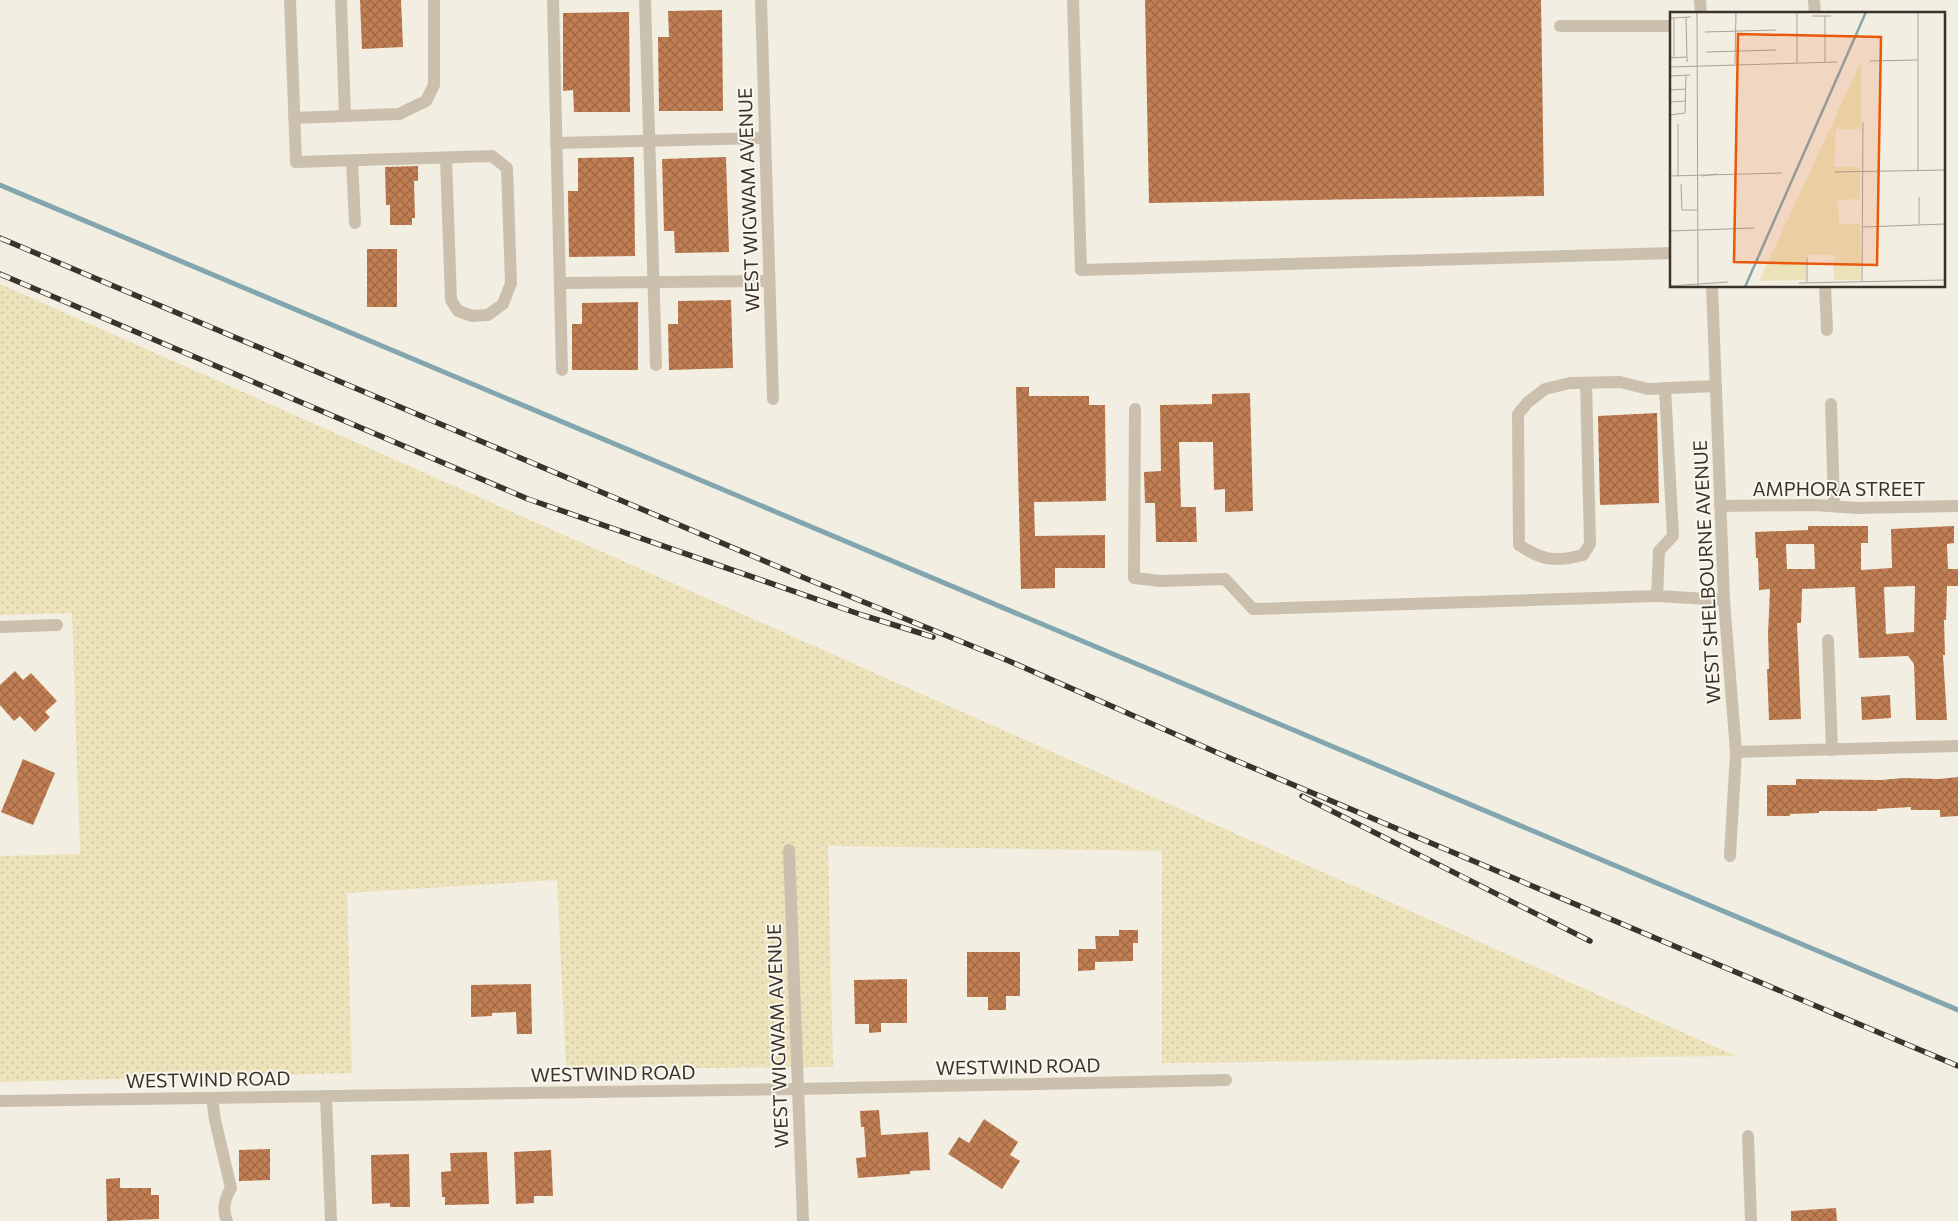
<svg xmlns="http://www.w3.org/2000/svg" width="1958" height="1221" font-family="Commissioner,sans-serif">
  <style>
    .sand { fill: url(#sand-dots) }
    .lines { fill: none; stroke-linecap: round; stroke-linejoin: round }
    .stream { stroke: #82a6af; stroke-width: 5 }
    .building { fill: url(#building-cross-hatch); fill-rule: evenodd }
    .minor { stroke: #cbc0ae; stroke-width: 12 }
    .rail-casing { stroke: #3a332c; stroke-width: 5.5 }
    .rail { stroke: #faf7ef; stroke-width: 4; stroke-dasharray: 11; stroke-linecap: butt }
    .labels { text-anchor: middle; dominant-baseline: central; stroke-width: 4; stroke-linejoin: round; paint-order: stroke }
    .street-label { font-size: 19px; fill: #3a332c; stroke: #faf7ef }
    .inset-river { fill: none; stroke: #82a6af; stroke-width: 2.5 }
    .inset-road { fill: none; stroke: #a9a399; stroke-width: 1 }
    .view { fill: #e8590c; fill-opacity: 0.15; stroke: #e8590c; stroke-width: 2.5 }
    .inset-edge { fill: none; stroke: #3a332c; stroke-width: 2.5 }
  </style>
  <defs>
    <pattern id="sand-dots" width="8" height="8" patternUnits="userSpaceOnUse" patternTransform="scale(1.25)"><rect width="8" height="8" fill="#ece3bb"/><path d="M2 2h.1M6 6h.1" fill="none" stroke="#cbc3a1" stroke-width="1.8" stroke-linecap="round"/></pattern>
    <pattern id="building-cross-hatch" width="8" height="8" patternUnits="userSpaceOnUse" patternTransform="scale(1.25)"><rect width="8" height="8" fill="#c17e52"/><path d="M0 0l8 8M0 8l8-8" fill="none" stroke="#9e6844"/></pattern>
  </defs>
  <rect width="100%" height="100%" fill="#f3eee2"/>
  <path class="sand" d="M0,284L1736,1056L1162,1063V851L828,846L833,1067L566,1069L557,880L347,893L352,1073L0,1082V856L80,854L72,613L0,615Z"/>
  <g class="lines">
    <path class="stream" d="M0,185L1958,1010"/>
  </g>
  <g class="building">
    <path d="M360,0H401L403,47L362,49Z"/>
    <path d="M1145,0H1541L1544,196L1149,203Z"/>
    <path d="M722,10L723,111H659L658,37H669L668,11Z"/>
    <path d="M629,12L630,112H574L573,90L563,91V13Z"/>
    <path d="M634,157L635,256L569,257L568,191H578V158Z"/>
    <path d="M726,157L729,252L675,253L674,231H664L662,159Z"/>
    <path d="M418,166V181H414L415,218H412V225H390V205H386L385,167Z"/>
    <rect x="367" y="249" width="30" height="58"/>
    <path d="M731,300L733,368L669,370L668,324H678V301Z"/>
    <path d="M638,302V370H572V324H582V303Z"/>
    <path d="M1016,387H1029V396H1089V405H1105L1106,501L1034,502L1035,536L1105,535V568H1055V588L1021,589Z"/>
    <path d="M1250,393L1253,511L1225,512V489L1214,490L1213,442H1179L1181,507H1196L1197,542H1156L1155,503H1145L1144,472L1161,471L1160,405L1212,404V394Z"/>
    <path d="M1657,413L1659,503L1600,505L1598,416Z"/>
    <path d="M1808,526H1868V543H1861V570L1892,568L1891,529L1954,526V543L1947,544L1948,569H1958V586H1947L1946,620H1944L1945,655H1943L1947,720H1916L1914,664L1908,656L1859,658L1855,587L1802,589L1801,623H1797L1801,719L1769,720L1767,669H1769L1768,634L1770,589L1759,590L1758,558H1756L1755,532L1808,530ZM1786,544H1814L1815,569H1787ZM1915,586L1914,632L1886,634L1884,587Z"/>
    <path d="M15,671L23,680L31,673L57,701L45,712L50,717L35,732L20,716L14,721L0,705V685Z"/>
    <path d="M1890,695L1891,718L1862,720L1861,697Z"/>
    <path d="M23,759L55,773L33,825L1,812Z"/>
    <path d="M1958,777V816L1940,817V810H1911V807L1877,809V811H1819V813L1790,814V816H1767V785H1796V779L1881,780L1904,778L1939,779Z"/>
    <path d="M1119,930H1138V943H1133V961L1095,962V970L1078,971V949H1096L1095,936H1119Z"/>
    <path d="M967,952H1020V996H1006V1010H988V997H967Z"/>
    <path d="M907,979V1023H881V1032L869,1033V1024H855L854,980Z"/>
    <path d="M531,984L532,1034H517L516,1012L492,1013V1016L471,1017V985Z"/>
    <path d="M879,1110L881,1135L928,1132L930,1170L910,1171V1174L858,1178L856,1158L866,1157L864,1127H861L860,1111Z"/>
    <path d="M984,1119L1018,1142L1010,1155L1020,1161L1002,1189L948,1154L959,1137L969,1143Z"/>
    <path d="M270,1149V1180L239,1181V1150Z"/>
    <path d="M551,1150L553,1196H534V1203L516,1204L514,1152Z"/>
    <path d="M487,1152L489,1204L445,1205V1197H442L441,1172L451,1171L450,1153Z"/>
    <path d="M409,1154L410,1207H390V1203L372,1204L371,1155Z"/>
    <path d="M120,1178V1188H151V1195H159V1219L107,1221L106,1179Z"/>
    <path d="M1836,1208L1837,1221H1791V1211Z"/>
  </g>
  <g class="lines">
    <g class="minor">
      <path d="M290,0L296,162L492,156L507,168L511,283L503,304L488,315L472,316L458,311L451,300L446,158"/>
      <path d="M553,0L562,370"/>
      <path d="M645,0L656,365"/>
      <path d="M761,0L773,399"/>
      <path d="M1073,0L1081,270L1672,253"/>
      <path d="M1700,0L1701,14"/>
      <path d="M1814,0L1815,14"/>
      <path d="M1560,26H1672"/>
      <path d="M345,116L399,114L426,101L434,85V0"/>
      <path d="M294,118L345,116L341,0"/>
      <path d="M556,143L765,138"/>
      <path d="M352,161L355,223"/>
      <path d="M560,283L769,281"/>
      <path d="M1712,286L1724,600L1736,752L1730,856"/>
      <path d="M1825,286L1827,330"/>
      <path d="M1586,383L1590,544L1583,555C1556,562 1543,561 1519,545L1518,414L1528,402L1545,389L1570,383L1620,382L1648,389L1716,386"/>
      <path d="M1665,388L1673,536L1659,551L1657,596L1724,600"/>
      <path d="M1831,404L1834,506"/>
      <path d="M1135,409L1134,578L1161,581L1225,579L1253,609L1657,596"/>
      <path d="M1720,506L1813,505L1857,508L1958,506"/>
      <path d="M0,627L57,625"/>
      <path d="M1828,640L1832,750"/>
      <path d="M1736,752L1958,746"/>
      <path d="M789,850L803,1221"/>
      <path d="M326,1096L331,1221"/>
      <path d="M212,1098L215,1120L231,1188C225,1198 222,1210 227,1221"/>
      <path d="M0,1101L797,1089L1226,1080"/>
      <path d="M1748,1136L1751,1221"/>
    </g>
    <defs>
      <g id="rail">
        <path d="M0,238L807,579L1009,661L1218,753L1958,1066"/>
        <path d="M0,274L528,499L862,615L933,637"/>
        <path d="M1302,796L1590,941"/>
      </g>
    </defs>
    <use href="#rail" class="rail-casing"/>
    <use href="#rail" class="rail"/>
  </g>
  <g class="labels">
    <g class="street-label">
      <text transform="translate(748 200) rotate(-92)">WEST WIGWAM AVENUE</text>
      <text x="1839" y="488">AMPHORA STREET</text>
      <text transform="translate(1706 572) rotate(-93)">WEST SHELBOURNE AVENUE</text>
      <text transform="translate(777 1036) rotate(-92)">WEST WIGWAM AVENUE</text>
      <text transform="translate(1018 1066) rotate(-1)">WESTWIND ROAD</text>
      <text transform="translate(613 1073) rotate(-1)">WESTWIND ROAD</text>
      <text transform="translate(208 1079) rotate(-1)">WESTWIND ROAD</text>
    </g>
  </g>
  <g transform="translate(1670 12)">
    <rect width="275" height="275" fill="#f3eee2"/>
    <path d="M191,50V117H166L164,155H190V187L168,188L169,212H190L191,268H164V243H136V268L89,269Z" fill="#ece3bb"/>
    <path class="inset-river" d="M75,275L196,0"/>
    <path class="inset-road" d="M27,0L28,275M142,4H161M155,4V50M16,5L17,50M0,6L21,5M35,20L106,18M36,40L106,38M4,45V6M0,46L16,45M200,49L248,48M127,51V0M65,52L66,0M0,55L167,50M0,64L20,63M0,78L16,77M0,90L16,89M0,103L15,101L16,63M8,112V164M248,159V0M165,160L275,158M0,164L112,161M32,164L47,162M11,172L12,198H27M249,185V212M193,215L275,212M0,219L84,216M137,245V270M192,270L193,110M129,271L275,268M0,274L58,270"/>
    <path class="view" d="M68,22L211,25L207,253L64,250Z"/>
    <rect width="275" height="275" class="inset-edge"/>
  </g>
</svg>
